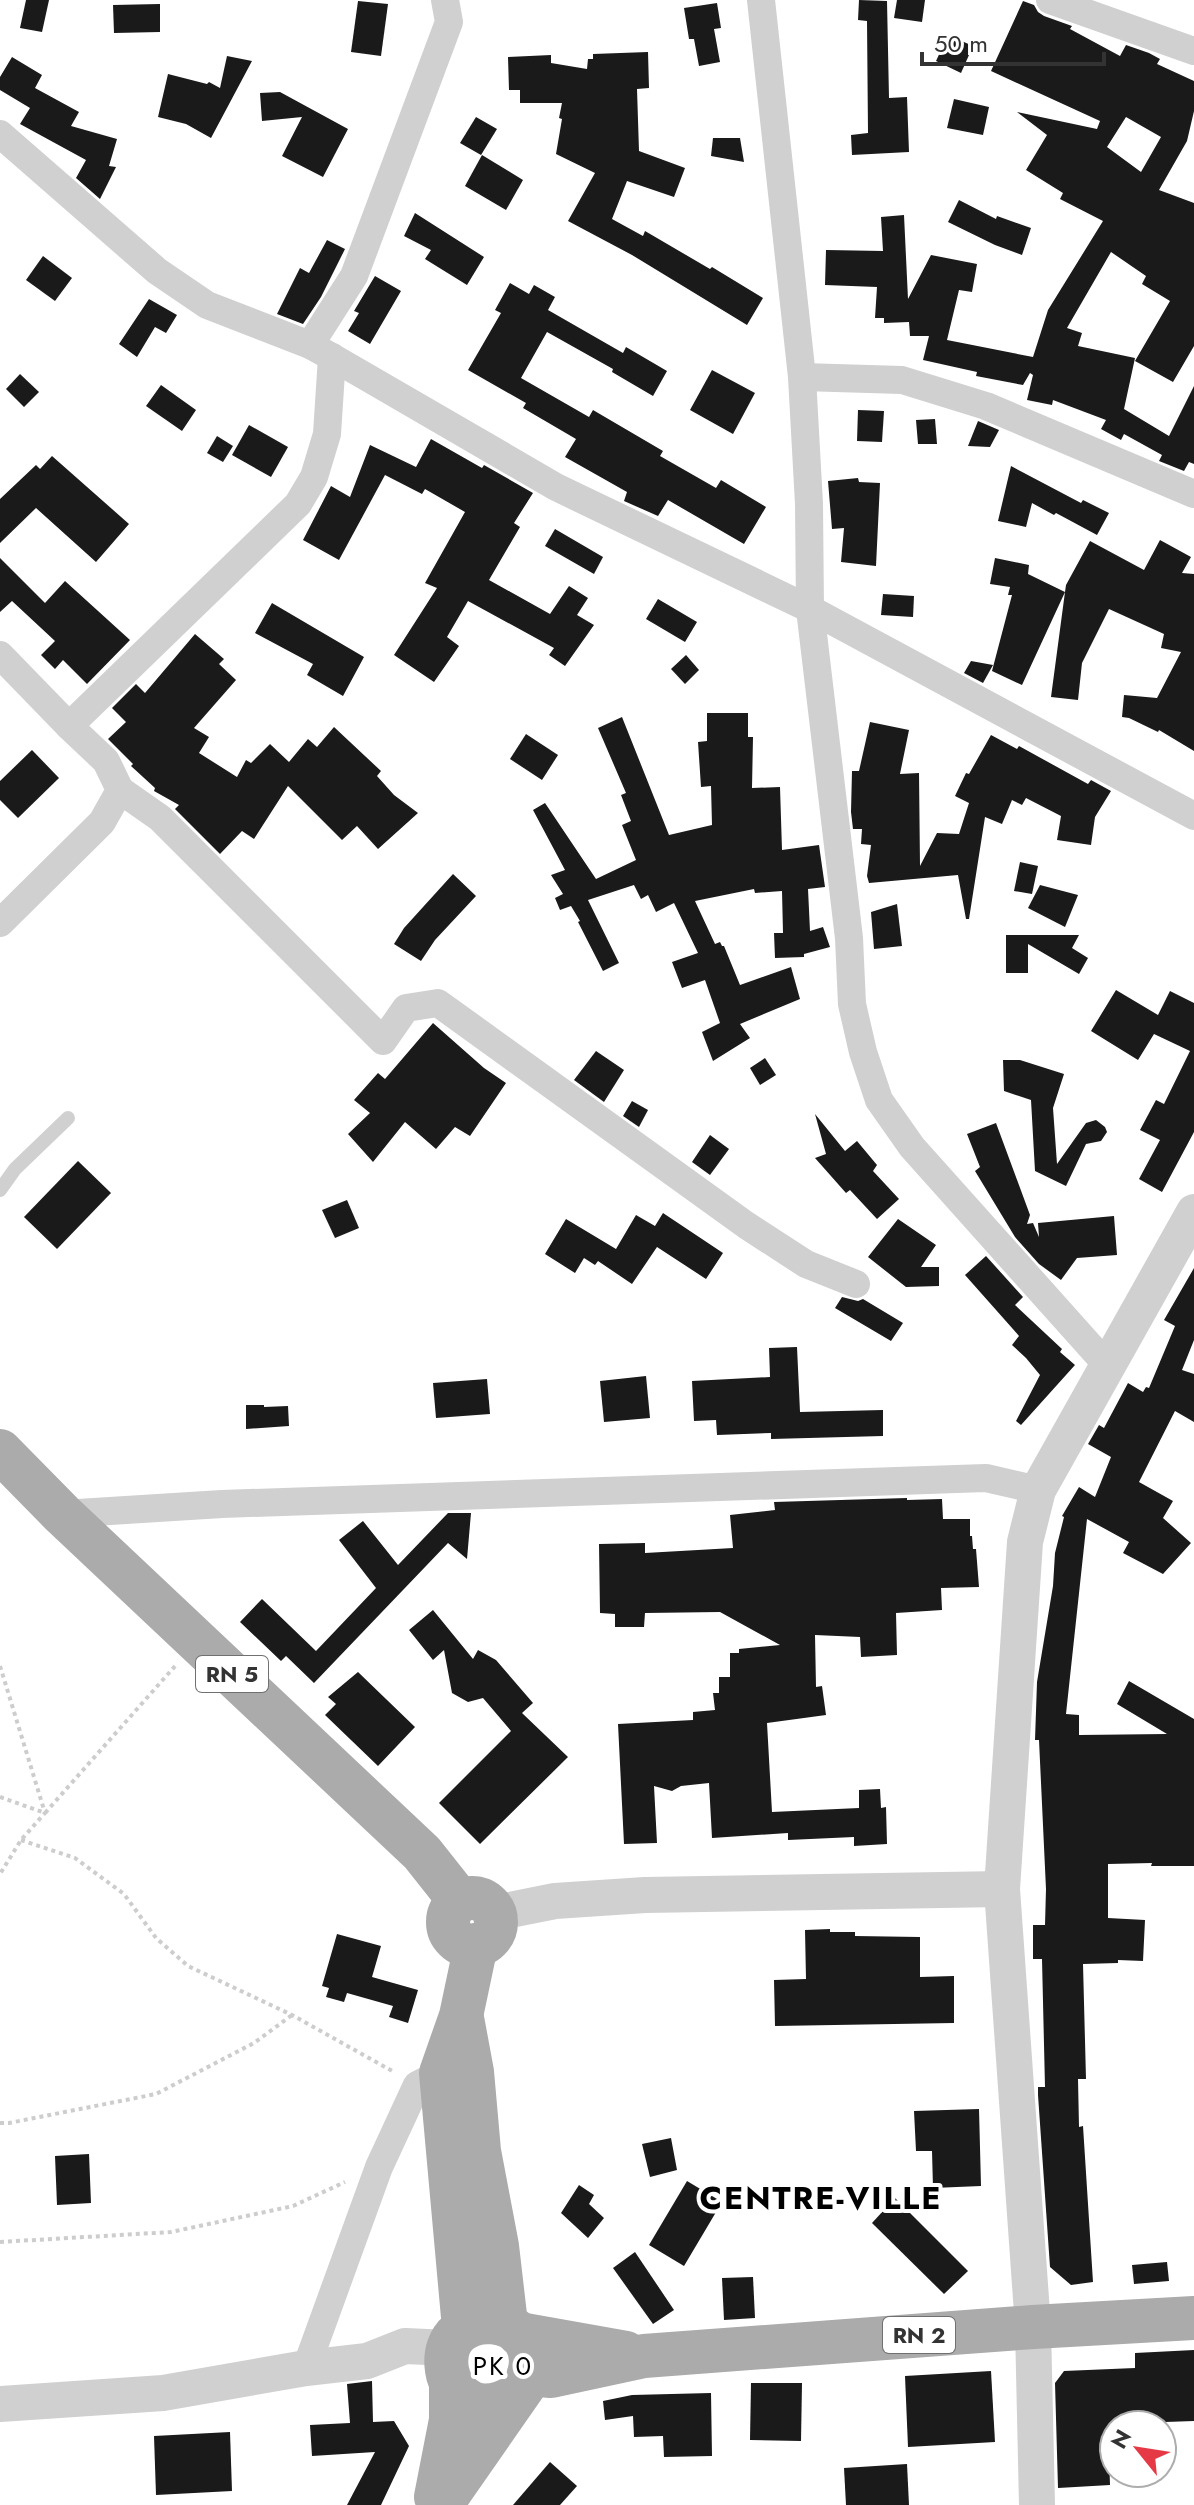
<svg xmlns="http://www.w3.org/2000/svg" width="1194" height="2505" font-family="Jost,sans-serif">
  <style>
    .building { fill: #1a1a1a; fill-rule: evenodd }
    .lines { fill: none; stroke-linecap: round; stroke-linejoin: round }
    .path { stroke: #cdcdcd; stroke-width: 4; stroke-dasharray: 4 4; stroke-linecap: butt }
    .service { stroke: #d0d0d0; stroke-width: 14 }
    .minor { stroke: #d0d0d0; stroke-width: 28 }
    .tertiary { stroke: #d0d0d0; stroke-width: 36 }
    .primary { stroke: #ababab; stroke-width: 44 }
    .labels { text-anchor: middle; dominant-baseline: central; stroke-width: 8; stroke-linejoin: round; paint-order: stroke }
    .shield { fill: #fff; stroke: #707070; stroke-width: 2 }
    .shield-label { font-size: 22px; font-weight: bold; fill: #333 }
    .neighbourhood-label { font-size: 26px; letter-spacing: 2px; fill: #000; stroke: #fff }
    .district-label { font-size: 32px; font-weight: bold; letter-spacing: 2px; fill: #000; stroke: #fff }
  </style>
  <rect width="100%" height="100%" fill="#fff"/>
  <g class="building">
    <path d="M26,0H49L42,32L20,28Z"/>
    <path d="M859,0L887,1L889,98L907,97L909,152L852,155L851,135L868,133L867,21L858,20Z"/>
    <path d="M897,0H925L922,22L894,18Z"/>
    <path d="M358,1L388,4L381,56L351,52Z"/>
    <path d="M1023,1L1034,5L1038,12L1044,16L1072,26L1070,29L1120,56L1126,45L1149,53L1160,59L1157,64L1194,81V111L1187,141L1159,190L1194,203V346L1173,382L1135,361L1170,301L1142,284L1146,276L1111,252L1067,328L1082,333L1078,346L1135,358L1124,409L1169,436L1194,386V464L1189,462L1184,471L1159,461L1162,455L1124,434L1121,440L1101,429L1106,420L1053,400L1052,405L1027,400L1033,375L1030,373L1023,385L976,376L977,372L923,360L929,336H910L909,322L884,323V318H875L877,287L825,285L826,250L883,251L881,217L904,215L908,299L931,255L977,264L972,292L959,290L947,340L1033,357L1048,310L1103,221L1060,199L1063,193L1026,170L1047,135L1017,112L1097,129L1100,121L991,71ZM1126,117L1161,137L1141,172L1107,147Z"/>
    <path d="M717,3L721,28L714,29L720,62L699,66L694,39H689L684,8Z"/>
    <path d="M160,4V32L114,33L113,5Z"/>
    <path d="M948,35L973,46L961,73L936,61Z"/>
    <path d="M648,52L649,88L637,89L639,151L685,168L674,197L627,181L612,219L643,236L645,231L710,269L712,267L763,298L747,325L632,255L568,221L595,173L556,154L562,119L559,118L562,103H520V90H509L508,57L551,55V63L587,69L588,59H593V54Z"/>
    <path d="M227,56L252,61L211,138L186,124L158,117L168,74L207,84L209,82L220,88Z"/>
    <path d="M12,57L42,75L35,88L79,112L71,126L117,139L109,166L116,167L100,199L76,178L86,160L20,124L30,108L0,90V77Z"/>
    <path d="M280,92L348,129L323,177L282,156L302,117L262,121L260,93Z"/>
    <path d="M954,99L989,107L983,135L947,128Z"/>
    <path d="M476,117L497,129L481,155L460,143Z"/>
    <path d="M713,138H740L744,162L711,156Z"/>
    <path d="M482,155L523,180L506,210L465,186Z"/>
    <path d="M959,200L996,219L997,216L1031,228L1022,255L995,245L948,222Z"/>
    <path d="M415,213L484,257L467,285L425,259L431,250L404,236Z"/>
    <path d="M327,240L345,249L321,297L303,324L277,314L300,268L309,273Z"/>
    <path d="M43,256L72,278L55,301L26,280Z"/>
    <path d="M375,276L401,291L370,344L348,331L359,313L354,311Z"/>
    <path d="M510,283L529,294L534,285L555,297L548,310L623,353L626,347L667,371L653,396L612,372L613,369L547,332L521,378L589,417L593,410L663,451L660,456L716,488L721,480L766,507L744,544L668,500L658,516L624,501L627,492L565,457L576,439L523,408L526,403L468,370L501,313L495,310Z"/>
    <path d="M149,299L177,315L166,333L155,327L137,357L119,344Z"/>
    <path d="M712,370L755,393L733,434L690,410Z"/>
    <path d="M20,374L39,392L24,407L6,389Z"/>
    <path d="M161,385L196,410L182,431L146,406Z"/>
    <path d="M858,410L884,411L882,442L857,441Z"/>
    <path d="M935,419L937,444H918L916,420Z"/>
    <path d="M978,421L999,430L990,447L968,446Z"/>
    <path d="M249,425L288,447L271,477L232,455Z"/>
    <path d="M217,436L233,446L223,462L207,453Z"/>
    <path d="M431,439L482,468L484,465L533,493L514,523L520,527L489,580L550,614L569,586L588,598L577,615L594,625L565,666L549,655L554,648L468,601L447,637L459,646L434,682L394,655L437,588L425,583L465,512L425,489L422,494L385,475L339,560L303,540L331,486L350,497L370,445L416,467Z"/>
    <path d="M52,456L129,524L96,562L36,508L0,543V499L36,465L40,469Z"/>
    <path d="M1011,466L1081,503L1083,500L1109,513L1097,535L1056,513L1054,515L1032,503L1026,527L998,521Z"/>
    <path d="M858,478L859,482L880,483L876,566L841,562L844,528L832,529L828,481Z"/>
    <path d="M555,529L603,557L594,574L545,546Z"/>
    <path d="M1160,540L1191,557L1182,573L1194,574V751L1159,730L1158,732L1129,718L1122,717L1124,695L1157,698L1181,652L1161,648L1164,634L1109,609L1082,663L1078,700L1051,697L1065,592L1022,685L992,671L1012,595H1008L1010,587L990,584L995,558L1029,565L1028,574L1065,592L1066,585L1090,541L1144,570Z"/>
    <path d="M0,558L45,603L65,581L130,640L87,684L63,660L55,669L41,655L55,641L12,601L0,612Z"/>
    <path d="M883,594L914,596L913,617L881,615Z"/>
    <path d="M658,599L697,622L685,642L646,619Z"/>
    <path d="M272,603L364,657L343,696L307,675L313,664L255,633Z"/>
    <path d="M195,634L224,659L219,664L236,680L194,728L209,737L199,753L237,777L246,760L251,763L270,744L289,762L308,739L317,747L334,727L381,771L377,776L394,795L418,813L378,849L357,826L342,840L288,786L254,839L242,831L220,854L175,809L179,805L154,791L155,788L131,766L133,764L108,739L126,722L112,708L136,684L145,693Z"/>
    <path d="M686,655L699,670L685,684L671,669Z"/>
    <path d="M971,661L993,665L983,683L964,673Z"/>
    <path d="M707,713H748V737H753L752,788L780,787L782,850L819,845L825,887L808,889L810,931L823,927L830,947L804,954V957L775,958L774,933H783L782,891L755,893L754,889L695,901L715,944L720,942L722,946H724L740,985L791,967L800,999L740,1024L750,1038L713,1061L702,1032L720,1023L705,980L682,988L672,962L698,953L674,903L656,912L648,895L641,899L634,885L588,900L619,963L603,971L578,922L580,921L571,906L560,910L555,898L563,894L551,875L565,870L533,810L545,803L596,879L636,860L622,825L631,821L621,795L626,793L598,728L622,717L669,835L712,825L711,786L701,787L698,742L707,741Z"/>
    <path d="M870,722L909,730L900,774L919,773L920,866L937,833L959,834L969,803L955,796L966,773L969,774L991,735L1017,749L1019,746L1088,784L1091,780L1111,791L1095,817L1091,845L1057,840L1061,816L1026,798L1022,805L1012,800L1002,824L985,817L969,919H966L958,875L869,883L867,876L871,845L861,844L862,829H853L851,812L852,771H859Z"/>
    <path d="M526,734L558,755L542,780L510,759Z"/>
    <path d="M32,750L59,778L18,818L0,800V781Z"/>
    <path d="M1020,862L1038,866L1032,894L1014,891Z"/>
    <path d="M453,874L476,896L435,940L421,961L394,944L404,928Z"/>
    <path d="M1040,885L1078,895L1065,927L1028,908Z"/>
    <path d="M897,904L902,946L874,949L871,912Z"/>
    <path d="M1006,935H1079L1072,948L1088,958L1079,974L1028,944V973H1006Z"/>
    <path d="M1116,990L1158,1015L1170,991L1194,1003V1132L1162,1192L1139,1179L1160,1140L1140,1130L1156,1100L1164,1104L1190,1051L1154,1034L1138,1060L1091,1031Z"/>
    <path d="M433,1023L484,1068L506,1083L470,1136L455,1127L436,1149L405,1122L373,1162L348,1134L370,1113L354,1100L378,1073L385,1079Z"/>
    <path d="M596,1051L624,1070L604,1102L574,1080Z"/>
    <path d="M765,1058L776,1075L760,1085L750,1068Z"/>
    <path d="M1003,1060H1020L1064,1074L1053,1108L1057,1164L1086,1123L1096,1120L1105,1127L1107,1132L1101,1141L1086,1144L1066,1186L1035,1171L1031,1100L1004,1091Z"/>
    <path d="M632,1101L648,1110L639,1127L623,1116Z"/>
    <path d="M815,1114L845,1151L857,1141L877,1165L873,1171L899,1199L877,1219L850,1190L846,1193L815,1158L826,1154Z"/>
    <path d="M996,1123L1030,1215L1027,1224L1033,1223L1039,1237L1038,1223L1114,1216L1117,1255L1077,1258L1061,1280L1039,1264L1015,1237L975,1171L980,1167L967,1134Z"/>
    <path d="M710,1135L729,1149L710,1175L692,1162Z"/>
    <path d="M78,1161L111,1193L57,1249L24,1217Z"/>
    <path d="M347,1200L359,1228L335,1238L322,1210Z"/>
    <path d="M663,1213L723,1253L706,1279L657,1247L632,1284L598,1261L595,1265L584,1258L575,1273L545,1254L566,1219L616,1249L636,1215L655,1226Z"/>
    <path d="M898,1219L936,1245L921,1267H939V1286L906,1287L868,1257Z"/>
    <path d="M986,1256L1023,1297L1015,1305L1062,1349L1060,1352L1075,1365L1021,1425L1016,1421L1040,1375L1026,1358L1012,1345L1019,1336L965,1275Z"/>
    <path d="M1194,1268V1340L1182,1370L1194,1374V1422L1175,1411L1139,1482L1173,1501L1163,1518L1191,1543L1163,1574L1123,1553L1129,1542L1087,1519L1066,1714L1079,1715V1735L1167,1734L1117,1704L1129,1681L1194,1719V1866H1151L1152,1863L1108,1864V1918L1145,1920L1143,1961L1118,1960V1963L1083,1964L1086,2079H1078L1079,2127L1083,2126L1093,2282L1071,2285L1050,2267L1038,2095V2087H1045L1042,1959H1033V1925H1045L1046,1889L1039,1740H1035L1037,1682L1053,1586L1055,1553L1064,1517L1062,1516L1079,1487L1095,1497L1111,1457L1088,1444L1099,1425L1104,1428L1128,1383L1143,1392L1146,1387L1149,1388L1175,1326L1164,1320Z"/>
    <path d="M842,1297L858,1301L863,1299L903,1323L891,1341L835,1308Z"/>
    <path d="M797,1347L800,1412L883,1410V1436L771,1439V1433L717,1435L716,1420L694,1421L692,1381L770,1377L769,1348Z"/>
    <path d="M646,1376L650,1418L604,1422L600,1381Z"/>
    <path d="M487,1379L490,1414L436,1418L433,1383Z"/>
    <path d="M246,1405H264V1407L288,1406L289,1426L246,1429Z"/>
    <path d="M907,1498V1500L942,1499L943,1519H970V1536H972L973,1549H976L979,1587L941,1588L942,1610L896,1613L897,1655L861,1657L860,1637L815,1635L816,1687L822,1686L826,1715L767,1723L772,1812L859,1808V1790L880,1789L881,1808L886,1807L887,1844L854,1846V1837L788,1840V1833L712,1838L709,1783L681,1786L672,1791L654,1786L657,1843L624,1844L618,1724L693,1720V1712L715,1710L713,1693H719V1677H730V1653H739V1649L780,1645L720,1612L645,1613L644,1627H615V1614L600,1613L599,1544L645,1543V1553L733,1548L730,1515L775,1510L774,1502Z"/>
    <path d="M448,1513H471L467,1559L448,1543L314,1683L286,1656L281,1661L240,1622L262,1599L316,1651L376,1588L339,1540L363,1521L398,1565Z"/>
    <path d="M433,1610L473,1659L478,1650L496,1660L533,1703L522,1713L568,1757L480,1844L439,1803L511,1731L483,1698L468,1702L452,1693L444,1650L433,1660L409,1630Z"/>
    <path d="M358,1672L415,1727L378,1766L325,1715L336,1704L328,1697Z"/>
    <path d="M830,1929V1932H855V1936L920,1937V1977L954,1976V2023L775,2026L774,1980L806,1979L805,1930Z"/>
    <path d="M337,1934L381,1946L372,1977L418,1990L408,2023L389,2017L393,2006L347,1993L344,2002L326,1997L329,1988L322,1986Z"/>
    <path d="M979,2109L981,2186L933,2188L932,2151H916L914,2111Z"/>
    <path d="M671,2138L677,2170L650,2177L642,2144Z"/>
    <path d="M89,2154L91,2203L57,2205L55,2156Z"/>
    <path d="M687,2181L722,2202L684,2266L649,2245Z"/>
    <path d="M579,2185L594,2195L589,2204L604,2218L588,2238L561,2213Z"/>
    <path d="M895,2198L968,2271L944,2294L872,2223Z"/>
    <path d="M635,2252L674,2310L653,2324L613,2268Z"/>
    <path d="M1167,2262L1169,2281L1134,2284L1132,2265Z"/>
    <path d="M753,2277L755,2318L724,2320L722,2278Z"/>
    <path d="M1194,2350V2421L1108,2424L1110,2485L1058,2488L1055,2383L1064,2371L1135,2368V2353Z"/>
    <path d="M991,2371L995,2442L908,2447L905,2376Z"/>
    <path d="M372,2381L373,2422L394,2421L409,2446L381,2505H347L375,2452L312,2456L310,2425L350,2423L347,2384Z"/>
    <path d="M751,2383H802L801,2441L750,2440Z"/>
    <path d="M711,2393L712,2456L664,2457L663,2436L634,2437L633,2416L605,2420L603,2401L632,2395Z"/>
    <path d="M230,2432L232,2491L156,2495L154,2436Z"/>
    <path d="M550,2462L577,2486L560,2505H513Z"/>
    <path d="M907,2464L909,2505H846L844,2468Z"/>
  </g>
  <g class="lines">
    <g class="path">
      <path d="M0,1666L45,1813L21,1840L0,1874"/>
      <path d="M0,1797L45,1813L176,1665"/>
      <path d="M21,1840L75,1858L124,1894L156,1938L188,1966L292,2015L394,2072"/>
      <path d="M0,2123H9L156,2094L254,2043L292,2015"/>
      <path d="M0,2242L171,2232L293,2206L345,2182"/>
    </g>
    <path class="service" d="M0,1190L15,1169L68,1118"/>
    <g class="minor">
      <path d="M761,0L802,377L809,504L810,609L849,938L852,1004L863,1052L879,1100L912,1147L1107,1365"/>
      <path d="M1050,0L1194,51"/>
      <path d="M0,134L157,271L207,305L310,345L332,357L556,487L810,609L1194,816"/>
      <path d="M310,345L354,276L449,22L445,0"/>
      <path d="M802,377L902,380L986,406L1194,494"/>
      <path d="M0,655L69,726L106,761L120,790L102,822L0,923"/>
      <path d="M69,726L298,504L314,477L327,434L332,357"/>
      <path d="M120,790L160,818L383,1041L406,1008L438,1003L746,1225L806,1264L856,1284"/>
      <path d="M62,1514L222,1504L986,1478L1038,1490"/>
      <path d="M306,2368L379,2167L417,2085L441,2073L454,2072"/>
    </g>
    <g class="tertiary">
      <path d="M495,1913L555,1901L645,1895L1002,1889"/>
      <path d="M0,2404L163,2393L306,2368L367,2361L405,2346L449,2348"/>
      <path d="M1037,2505L1033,2327L1002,1889L1025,1542L1038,1490L1194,1212"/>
    </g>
    <g class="primary">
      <path d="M0,1451L62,1514L422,1853L460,1901"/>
      <circle cx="472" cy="1922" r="24"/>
      <path d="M462,2018L472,2072L479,2151L497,2246L506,2324"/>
      <path d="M464,2328L441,2073L461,2016L476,1945"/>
      <path d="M519,2334L626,2353"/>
      <path d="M529,2374L551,2376L644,2356L1033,2327L1194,2318"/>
      <path d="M436,2497L451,2420V2385"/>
      <path d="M441,2505L526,2383C556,2309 436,2300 447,2370C449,2384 459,2397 472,2403C487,2409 501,2404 514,2397"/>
    </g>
  </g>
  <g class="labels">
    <g class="shield">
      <rect x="196" y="1656" width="72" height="36" rx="6"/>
      <rect x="883" y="2317" width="72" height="36" rx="6"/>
    </g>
    <g class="shield-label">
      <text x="232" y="1674">RN 5</text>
      <text x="919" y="2335">RN 2</text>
    </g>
    <g class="neighbourhood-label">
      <text x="503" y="2366">PK 0</text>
    </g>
    <g class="district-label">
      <text x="821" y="2198">CENTRE-VILLE</text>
    </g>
  </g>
  <g transform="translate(1138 2449) rotate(300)"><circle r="38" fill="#ffffff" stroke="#adadad" stroke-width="2"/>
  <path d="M0-6L14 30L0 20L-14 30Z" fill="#e63946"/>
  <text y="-12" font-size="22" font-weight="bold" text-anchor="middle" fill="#333333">N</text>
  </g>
  <path d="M922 52v12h182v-12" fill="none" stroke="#333333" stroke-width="4"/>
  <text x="934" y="52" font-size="24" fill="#333333" stroke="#ffffff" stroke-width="6" paint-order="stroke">50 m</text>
</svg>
